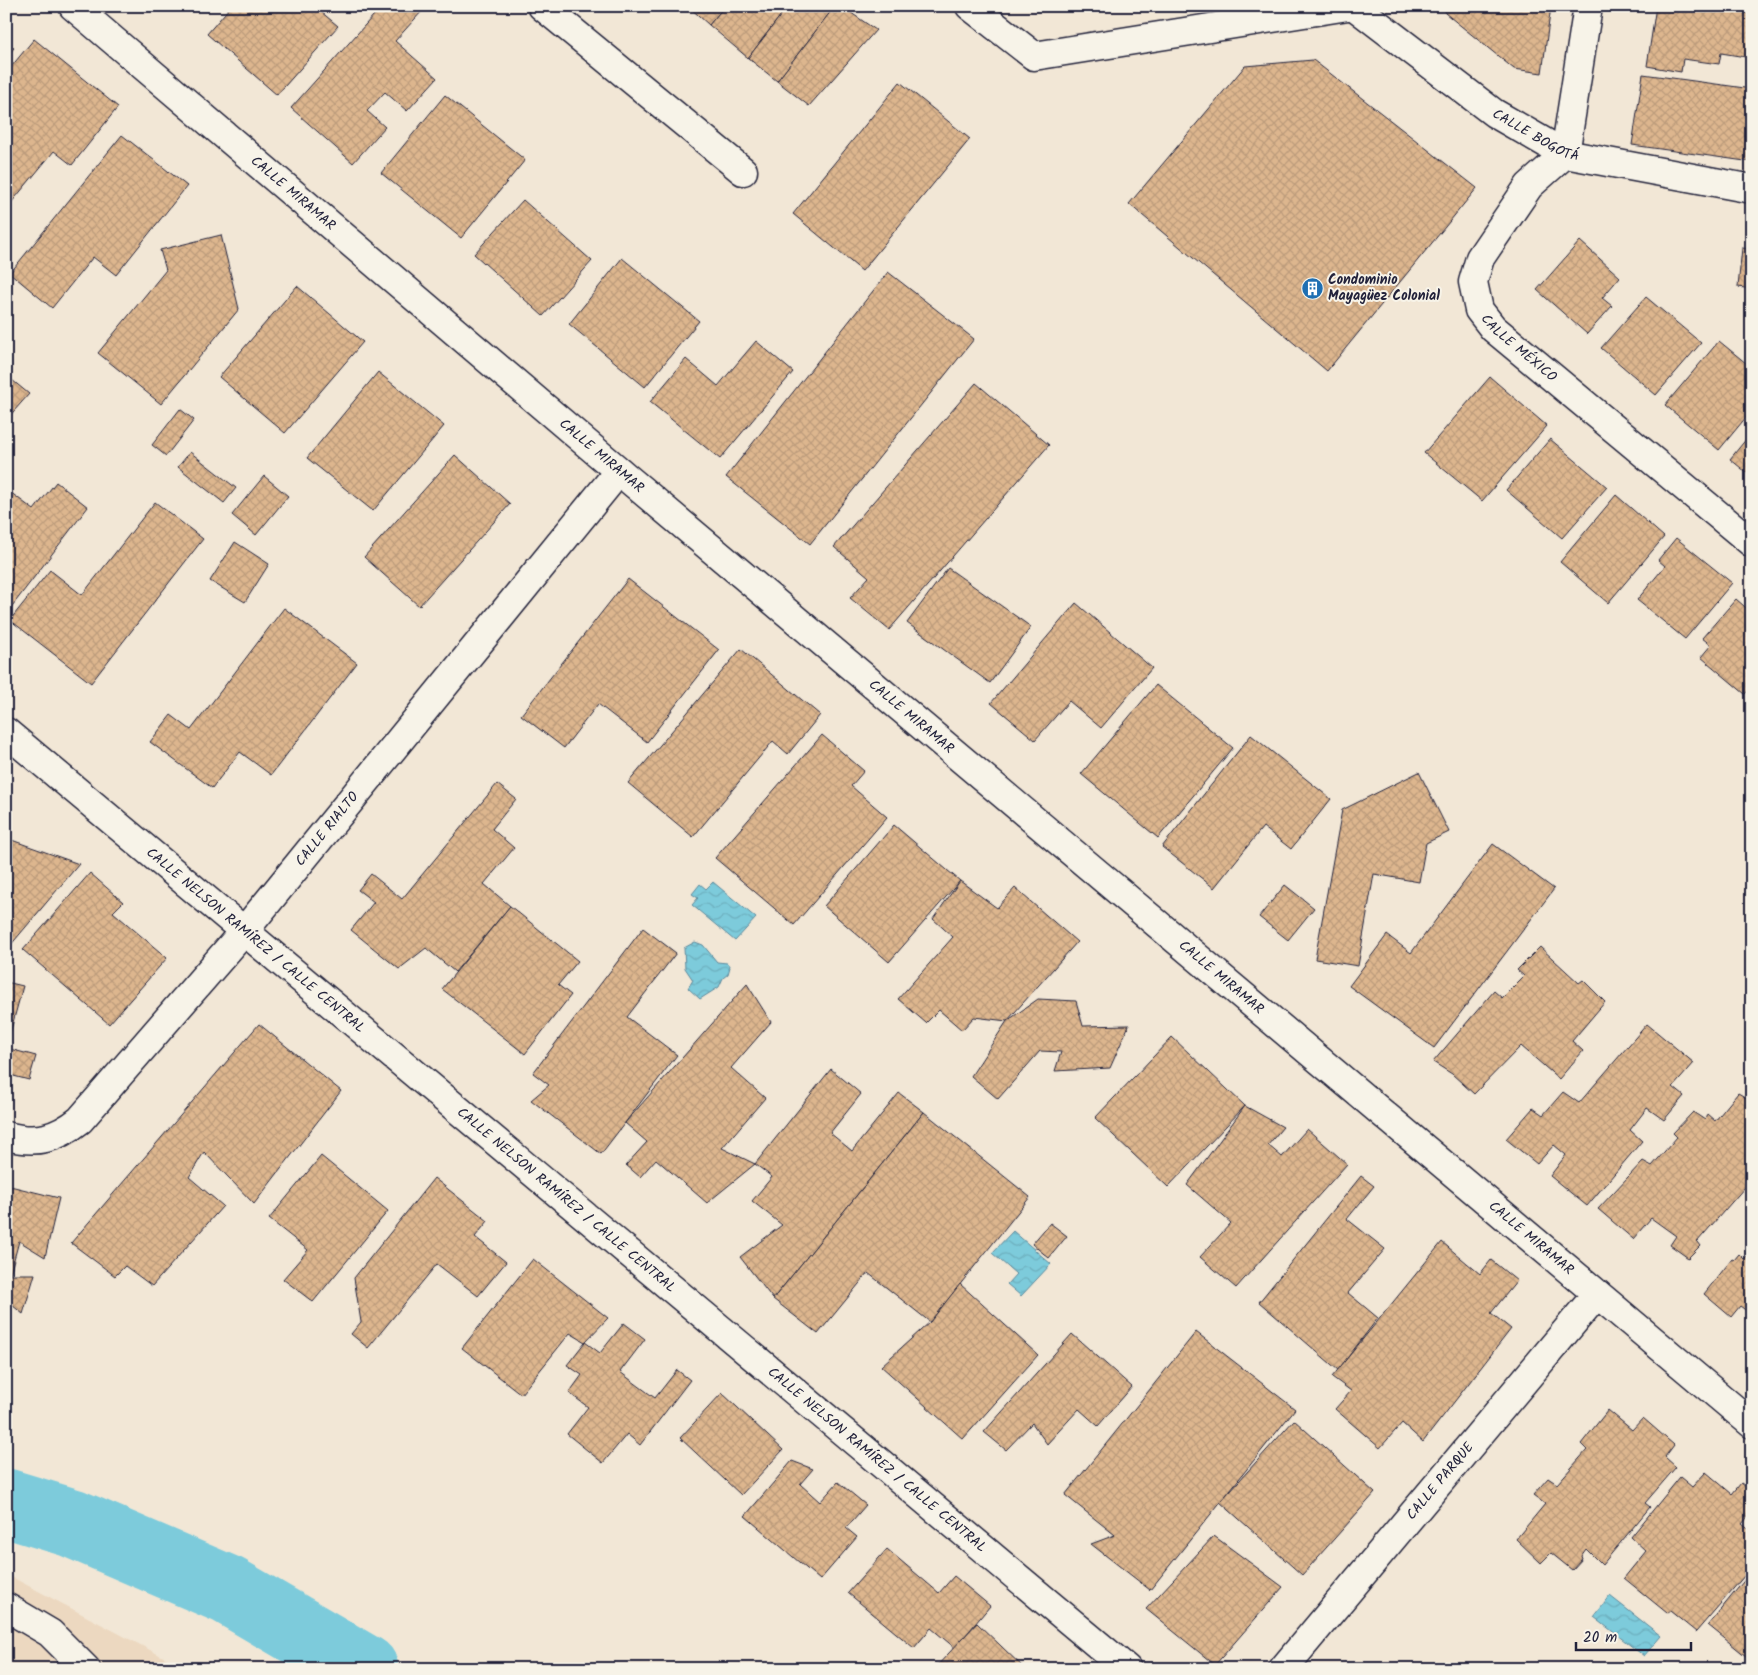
<svg xmlns="http://www.w3.org/2000/svg" width="1758" height="1675" font-family="Kalam,sans-serif">
  <style>
    .built { fill: #ecd8c0 }
    .water { fill: url(#water-waves); stroke: #59879b }
    .lines { fill: none; stroke-linecap: round; stroke-linejoin: round }
    .river { stroke: #7dcbdb; stroke-width: 69 }
    .building { fill: url(#building-cross-hatch); stroke: #22223b }
    .minor-casing { stroke: #22223b; stroke-width: 31 }
    .minor { stroke: #f7f3e8; stroke-width: 28 }
    .labels { text-anchor: middle; dominant-baseline: central; stroke-width: 4; stroke-linejoin: round; paint-order: stroke }
    .street-label { font-size: 14px; fill: #22223b; stroke: #f7f3e8 }
    .poi-label { font-size: 14px; font-weight: bold; fill: #22223b; stroke: #f7f3e8; text-anchor: start }
  </style>
  <defs>
    <pattern id="water-waves" width="16" height="10" patternUnits="userSpaceOnUse" patternTransform="scale(1.25)"><rect width="16" height="10" fill="#7dcbdb"/><path d="M0 5q4-4 8 0t8 0" fill="none" stroke="#6caebd"/></pattern>
    <pattern id="building-cross-hatch" width="8" height="8" patternUnits="userSpaceOnUse" patternTransform="scale(1.25)"><rect width="8" height="8" fill="#ddb68e"/><path d="M0 0l8 8M0 8l8-8" fill="none" stroke="#bd9c7b"/></pattern>
  </defs>
  <rect width="100%" height="100%" fill="#f2e7d6"/>
  <filter id="ink" filterUnits="userSpaceOnUse"><feTurbulence type="fractalNoise" baseFrequency=".02" numOctaves="2"/><feDisplacementMap in="SourceGraphic" scale="10" xChannelSelector="R" yChannelSelector="G"/><feConvolveMatrix kernelMatrix="1 2 1 2 8 2 1 2 1" color-interpolation-filters="sRGB"/></filter>
  <g filter="url(#ink)">
    <path class="built" d="M6,1574L186,1669H6Z"/>
    <g class="water">
      <path d="M713,882L756,918L735,941L692,905L698,898L692,894L700,884L706,889Z"/>
      <path d="M695,942L703,945L717,962L727,963L730,967L728,974L723,978L719,987L700,999L688,988L693,980L685,968L684,948Z"/>
      <path d="M1013,1231L1051,1264L1021,1296L1007,1284L1016,1274L992,1253Z"/>
      <path d="M1610,1596L1661,1636L1644,1656L1594,1617Z"/>
    </g>
    <g class="lines">
      <path class="river" d="M6,1503L72,1523L228,1590L364,1669"/>
    </g>
    <g class="building">
      <path d="M231,6H314L338,26L277,95L207,34Z"/>
      <path d="M382,6H419L423,10L395,41L437,78L407,111L385,92L367,111L385,127L353,163L291,108Z"/>
      <path d="M688,6H725L709,25Z"/>
      <path d="M725,6H788L748,58L709,25Z"/>
      <path d="M788,6H835L777,81L748,58Z"/>
      <path d="M835,6H841L876,30L809,106L777,81Z"/>
      <path d="M1446,6H1551L1542,73L1514,69L1445,13Z"/>
      <path d="M1656,6H1752V58L1721,53L1719,64L1683,59L1681,72L1647,66Z"/>
      <path d="M34,39L118,107L72,165L54,151L6,209V73Z"/>
      <path d="M6,43L14,48L6,57Z"/>
      <path d="M1313,60L1477,188L1327,371L1129,204L1245,66Z"/>
      <path d="M1643,74L1752,89V162L1632,145Z"/>
      <path d="M900,82L970,139L862,271L793,214Z"/>
      <path d="M445,95L525,160L461,238L381,173Z"/>
      <path d="M122,135L187,186L116,275L93,257L52,308L10,273Z"/>
      <path d="M523,200L592,261L543,316L474,254Z"/>
      <path d="M221,235L239,309L161,404L98,353L166,270L160,250Z"/>
      <path d="M1580,241L1620,277L1602,298L1612,306L1587,334L1537,290Z"/>
      <path d="M1742,248L1752,249V289L1738,287Z"/>
      <path d="M622,258L699,321L645,387L569,324Z"/>
      <path d="M888,272L974,339L810,544L726,477Z"/>
      <path d="M297,286L363,342L285,433L219,377Z"/>
      <path d="M1646,297L1701,343L1656,395L1601,348Z"/>
      <path d="M1752,297V325H1749Z"/>
      <path d="M756,341L793,372L720,459L650,402L686,359L718,386Z"/>
      <path d="M1719,341L1752,368V410L1719,450L1665,405Z"/>
      <path d="M378,372L444,426L373,511L307,458Z"/>
      <path d="M6,375L29,394L6,420Z"/>
      <path d="M1490,377L1547,426L1482,501L1424,453Z"/>
      <path d="M976,383L1049,445L889,630L850,598L869,577L834,547Z"/>
      <path d="M180,409L194,420L166,456L152,445Z"/>
      <path d="M1752,432V477L1730,459Z"/>
      <path d="M1550,439L1607,487L1562,538L1506,490Z"/>
      <path d="M190,452L236,488L224,503L178,467Z"/>
      <path d="M455,455L510,504L419,606L364,557Z"/>
      <path d="M264,476L288,496L256,535L232,515Z"/>
      <path d="M56,482L88,507L6,614V489L34,510Z"/>
      <path d="M1616,495L1664,537L1608,603L1560,562Z"/>
      <path d="M155,502L203,539L91,683L10,620L50,570L82,595Z"/>
      <path d="M1676,538L1732,583L1685,639L1637,600L1665,566L1658,560Z"/>
      <path d="M235,542L269,564L245,602L210,581Z"/>
      <path d="M948,568L1031,627L990,683L907,623Z"/>
      <path d="M628,579L719,650L647,742L598,704L564,748L521,715Z"/>
      <path d="M1736,599L1752,613V686L1745,694L1701,657L1711,645L1702,638Z"/>
      <path d="M1076,603L1152,668L1101,728L1069,701L1035,740L991,703Z"/>
      <path d="M284,608L357,663L271,775L240,752L212,788L150,742L171,715L191,730Z"/>
      <path d="M741,649L820,715L788,754L773,741L693,837L628,783Z"/>
      <path d="M1156,685L1233,748L1158,838L1081,774Z"/>
      <path d="M822,735L864,771L851,786L887,817L794,925L715,858Z"/>
      <path d="M1251,735L1331,799L1291,849L1263,827L1214,888L1162,847Z"/>
      <path d="M1419,772L1449,832L1426,843L1419,882L1374,874L1358,966L1315,959L1342,810Z"/>
      <path d="M497,784L516,799L492,829L514,848L484,884L510,906L455,972L426,948L399,969L351,930L374,902L358,890L371,874L402,899Z"/>
      <path d="M894,825L960,881L889,962L824,906Z"/>
      <path d="M6,838L79,864L9,947L6,945Z"/>
      <path d="M1493,844L1554,889L1434,1048L1349,986L1387,935L1411,953Z"/>
      <path d="M90,873L123,902L113,912L167,958L109,1024L23,950Z"/>
      <path d="M960,881L997,908L1015,888L1077,942L1007,1021L974,1017L962,1030L939,1010L926,1023L898,999L953,937L933,919Z"/>
      <path d="M1285,885L1314,908L1288,940L1259,917Z"/>
      <path d="M510,906L578,961L558,985L571,995L525,1054L442,989Z"/>
      <path d="M643,928L676,953L627,1017L677,1055L601,1154L531,1100L549,1085L533,1073Z"/>
      <path d="M1540,947L1579,983L1583,980L1605,1002L1572,1041L1583,1051L1559,1079L1521,1046L1474,1094L1452,1074L1433,1062L1494,991L1502,998L1524,976L1517,970Z"/>
      <path d="M6,982L23,986L6,1048L36,1056L29,1080L6,1074Z"/>
      <path d="M747,984L771,1022L731,1068L765,1098L722,1148L755,1164L707,1203L656,1159L640,1177L626,1165L647,1142L625,1123Z"/>
      <path d="M1038,999L1076,1001L1083,1026L1129,1025L1110,1068L1055,1071L1061,1052L1040,1051L998,1099L971,1076L1007,1021Z"/>
      <path d="M259,1024L341,1091L254,1204L204,1152L189,1177L223,1206L152,1286L125,1266L115,1276L71,1243Z"/>
      <path d="M1647,1024L1694,1063L1673,1087L1684,1096L1664,1120L1647,1108L1630,1130L1642,1141L1587,1206L1550,1176L1566,1155L1554,1145L1537,1164L1506,1139L1533,1108L1543,1115L1563,1092L1579,1103Z"/>
      <path d="M1172,1037L1245,1106L1168,1187L1095,1118Z"/>
      <path d="M831,1069L861,1094L830,1133L852,1151L899,1093L924,1112L773,1299L740,1257L782,1225L752,1201L772,1177L755,1164Z"/>
      <path d="M1738,1093L1752,1101V1179L1697,1242L1700,1246L1688,1258L1670,1245L1676,1236L1651,1218L1633,1239L1598,1209L1643,1161L1652,1166L1677,1137L1673,1133L1693,1112L1705,1120L1707,1114L1715,1121Z"/>
      <path d="M1245,1106L1283,1127L1268,1145L1282,1157L1307,1129L1347,1164L1236,1288L1200,1257L1231,1223L1187,1185Z"/>
      <path d="M924,1112L1030,1197L930,1322L868,1273L818,1334L773,1299Z"/>
      <path d="M321,1156L388,1211L313,1302L283,1279L308,1250L269,1219Z"/>
      <path d="M1361,1176L1374,1186L1347,1219L1385,1249L1348,1293L1378,1318L1338,1370L1259,1302Z"/>
      <path d="M434,1178L488,1221L475,1237L506,1262L478,1296L437,1264L368,1348L351,1334L361,1322L354,1278Z"/>
      <path d="M6,1185L59,1198L45,1257L19,1241L10,1274H35L23,1314L7,1301L6,1306Z"/>
      <path d="M1050,1223L1067,1236L1049,1258L1032,1244Z"/>
      <path d="M1442,1242L1480,1274L1491,1260L1517,1281L1491,1313L1511,1329L1423,1442L1402,1423L1380,1448L1335,1409L1351,1391L1332,1377Z"/>
      <path d="M1752,1251V1315L1740,1306L1731,1317L1704,1294L1732,1259L1734,1260L1739,1254L1744,1259Z"/>
      <path d="M533,1259L608,1318L585,1342L570,1333L521,1394L462,1348Z"/>
      <path d="M960,1284L1038,1355L963,1439L881,1366L930,1322Z"/>
      <path d="M624,1323L645,1339L620,1372L655,1398L677,1370L690,1380L640,1445L627,1434L603,1463L567,1434L588,1407L569,1393L582,1375L567,1365L585,1342L600,1353Z"/>
      <path d="M1196,1332L1295,1409L1150,1590L1091,1544L1115,1535L1065,1495Z"/>
      <path d="M1072,1334L1132,1387L1098,1426L1079,1409L1047,1444L1032,1423L1006,1450L984,1432Z"/>
      <path d="M722,1393L783,1450L741,1495L680,1438Z"/>
      <path d="M1608,1410L1632,1430L1643,1418L1674,1445L1665,1457L1676,1467L1645,1503L1650,1507L1602,1565L1586,1549L1581,1556L1582,1559L1572,1570L1551,1553L1541,1563L1516,1539L1545,1504L1533,1495L1548,1478L1557,1484L1587,1450L1581,1444Z"/>
      <path d="M1294,1420L1375,1493L1302,1575L1220,1502Z"/>
      <path d="M792,1461L813,1469L800,1484L820,1502L838,1482L866,1505L846,1528L857,1537L820,1580L745,1516Z"/>
      <path d="M1706,1472L1732,1494L1741,1483L1752,1491V1512L1742,1524L1752,1532V1567L1696,1632L1670,1611L1667,1613L1624,1578L1646,1551L1631,1537L1680,1477L1692,1487Z"/>
      <path d="M1214,1536L1283,1587L1215,1665L1146,1609Z"/>
      <path d="M887,1549L939,1593L954,1576L990,1606L955,1648L931,1628L914,1648L848,1593Z"/>
      <path d="M1752,1571V1661L1708,1625Z"/>
      <path d="M977,1623L1025,1669H934Z"/>
    </g>
    <g class="lines">
      <defs>
        <g id="minor">
          <path id="s1" d="M73,6L619,471L1752,1424"/>
          <path d="M542,6L743,171"/>
          <path d="M970,6L1034,56L1348,6"/>
          <path id="s2" d="M1354,6L1494,113L1565,154L1752,189"/>
          <path id="s3" d="M1588,6L1565,154L1529,186L1480,258L1473,282L1479,310L1493,328L1752,543"/>
          <path id="s4" d="M6,732L1127,1669"/>
          <path id="s5" d="M6,1136C36,1144 56,1139 80,1120L245,930L619,471"/>
          <path d="M6,1607L50,1633L86,1669"/>
          <path id="s6" d="M1283,1669L1597,1294"/>
        </g>
      </defs>
      <use href="#minor" class="minor-casing"/>
      <use href="#minor" class="minor"/>
    </g>
  </g>
  <defs>
    <symbol id="building-disc" viewBox="-11 -11 22 22"><circle r="9.5" fill="#1f6fb2" stroke="#f7f3e8"/><path d="M-4-6H4V6H1V3H-1V6H-4ZM-2.5-4.3h1.7v1.8h-1.7ZM.8-4.3h1.7v1.8H.8ZM-2.5-1h1.7V.8h-1.7ZM.8-1h1.7V.8H.8Z" fill="#fff"/></symbol>
  </defs>
  <g fill-rule="evenodd">
    <use href="#building-disc" x="1300" y="276" width="25" height="25"/>
  </g>
  <g class="labels">
    <g class="street-label">
      <text stroke="none"><textPath href="#s2" startOffset="224">CALLE BOGOTÁ</textPath></text>
      <text stroke="none"><textPath href="#s1" startOffset="289">CALLE MIRAMAR</textPath></text>
      <text stroke="none"><textPath href="#s3" startOffset="394">CALLE MÉXICO</textPath></text>
      <text stroke="none"><textPath href="#s1" startOffset="694">CALLE MIRAMAR</textPath></text>
      <text stroke="none"><textPath href="#s1" startOffset="1099">CALLE MIRAMAR</textPath></text>
      <text stroke="none"><textPath href="#s5" startOffset="461">CALLE RIALTO</textPath></text>
      <text stroke="none"><textPath href="#s4" startOffset="325">CALLE NELSON RAMÍREZ / CALLE CENTRAL</textPath></text>
      <text stroke="none"><textPath href="#s1" startOffset="1504">CALLE MIRAMAR</textPath></text>
      <text stroke="none"><textPath href="#s4" startOffset="730">CALLE NELSON RAMÍREZ / CALLE CENTRAL</textPath></text>
      <text stroke="none"><textPath href="#s1" startOffset="1909">CALLE MIRAMAR</textPath></text>
      <text stroke="none"><textPath href="#s4" startOffset="1135">CALLE NELSON RAMÍREZ / CALLE CENTRAL</textPath></text>
      <text stroke="none"><textPath href="#s6" startOffset="245">CALLE PARQUE</textPath></text>
    </g>
    <g class="poi-label">
      <text x="1328" y="280">Condominio<tspan x="1328" dy="16">Mayagüez Colonial</tspan></text>
    </g>
  </g>
  <rect width="1758" height="1675" fill="none" stroke="#f7f3e8" stroke-width="25"/>
  <rect x="12" y="12" width="1733" height="1650" fill="none" stroke="#22223b" stroke-width="2" filter="url(#ink)"/>
  <path d="M1576 1642v8h115v-8" fill="none" stroke="#22223b" stroke-width="2.5"/>
  <text x="1583" y="1642" font-size="15" fill="#22223b" stroke="#f7f3e8" stroke-width="4" paint-order="stroke">20 m</text>
</svg>
